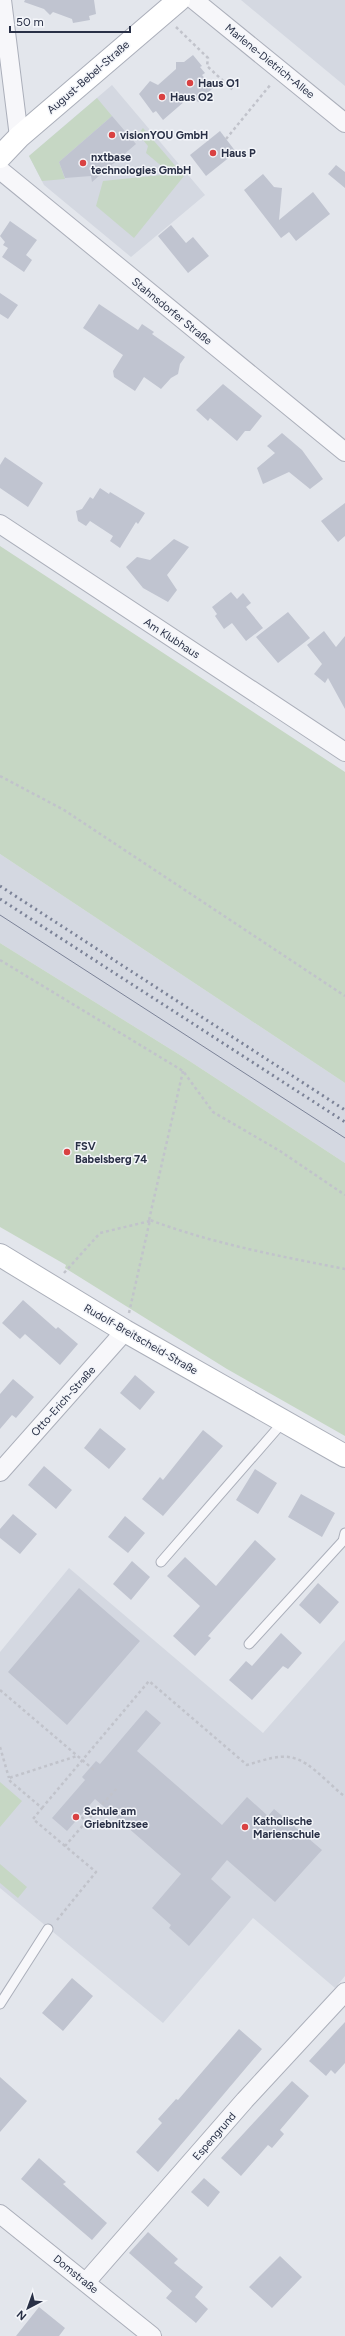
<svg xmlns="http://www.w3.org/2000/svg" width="345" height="2336" viewBox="0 0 345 2336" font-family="Figtree,sans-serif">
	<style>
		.built { fill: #d4d8e1 }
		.green { fill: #c6d7c4 }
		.building { fill: #c0c4d0 }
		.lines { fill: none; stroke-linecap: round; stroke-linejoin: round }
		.lane-casing { stroke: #abafba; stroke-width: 11 }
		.street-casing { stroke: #abafba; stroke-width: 20 }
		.secondary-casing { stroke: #abafba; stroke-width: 24 }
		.path { stroke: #c1c3cb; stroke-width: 2.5; stroke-dasharray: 3 3; stroke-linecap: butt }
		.lane { stroke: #f7f7fa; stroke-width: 9 }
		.street { stroke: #f7f7fa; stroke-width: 18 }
		.secondary { stroke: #fff; stroke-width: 22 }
		.tram { stroke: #7b8297; stroke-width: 1 }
		.rail { stroke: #7b8297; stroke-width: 3; stroke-dasharray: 2 4; stroke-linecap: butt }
		.poi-dot { fill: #d94142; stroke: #f3f5f9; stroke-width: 1.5 }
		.labels { text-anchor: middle; stroke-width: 3; stroke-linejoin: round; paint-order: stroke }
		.street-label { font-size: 11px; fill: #293046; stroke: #f3f5f9 }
		.poi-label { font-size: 11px; font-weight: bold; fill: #293046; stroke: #f3f5f9; text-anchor: start }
	</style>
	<rect width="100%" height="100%" fill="#e3e6ec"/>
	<path class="built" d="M241,0H345V86Z
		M112,85L205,195L131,257L44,185L29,156Z
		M0,854L345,1083V1163L188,1060L0,943Z
		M69,1568L263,1733L345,1640V1976L335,1988L253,1918L163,2023L0,1888V1652Z"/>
	<path class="green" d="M97,98L112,116L59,162L65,179L42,181L29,156Z
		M143,128L184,176L134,238L96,206L103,181L171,174L146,153L148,146L138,134Z
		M0,546L345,772V1083L0,854Z
		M0,943L188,1060L345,1163V1436L227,1369L65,1268L66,1265L0,1227Z
		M0,1782L22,1801L0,1827Z
		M0,1864L27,1887L18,1898L0,1883Z"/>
	<path class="building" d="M25,0H94L96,14L89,16L90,20L73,23L72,19L53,12L50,15L44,9L24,2Z
		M193,55L202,66L200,67L205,73L202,75L213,88L198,102L192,95L163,120L156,111L153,113L139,94L150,81L158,85L176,69V62H184Z
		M112,116L136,144L92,182L91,176L65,178L59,162Z
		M220,131L236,152L206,176L190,155Z
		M336,165L345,172V188L328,174Z
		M263,174L274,187L282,188L279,220L313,192L330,214L296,241L289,232L281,238L244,190Z
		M10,221L37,240L26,255L32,260L24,272L2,257L8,248L3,245L5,242L0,236Z
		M171,225L186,243L193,237L209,256L188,273L158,236Z
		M0,293L18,305L8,319L0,314Z
		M99,304L138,330L142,324L154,332L152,334L185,357L180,364L178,374L171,378L161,389L144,377L135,391L114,377L113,371L123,355L83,328Z
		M223,384L262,416L250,431H245L237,441L210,418L208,421L196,410Z
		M282,433L302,450L323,479L310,489L289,472L263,484L257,468L275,453L267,446Z
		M5,457L43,483L28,507L0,488V465Z
		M100,488L109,494L110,492L145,513L138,524L136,522L120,548L110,541L113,536L90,521L86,526L78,521L76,511L82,509L90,497L93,499Z
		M345,503V536L338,542L321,521Z
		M174,539L189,547L167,575L177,590L168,602L143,588L126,567L137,557L150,560Z
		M231,592L237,599L243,593L251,603L246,607L263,628L246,641L232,623L224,629L215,616L217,614L212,607Z
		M288,612L310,638L278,663L256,637Z
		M324,631L336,647L345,636V709L328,678L325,683L314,674L322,664L307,645Z
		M23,1300L56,1329L58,1327L78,1344L60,1365L25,1334L20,1339L2,1323Z
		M135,1375L155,1392L140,1410L120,1393Z
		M13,1379L34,1397L16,1418L12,1415L0,1429V1394Z
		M100,1428L126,1449L109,1469L84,1448Z
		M203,1430L223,1446L163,1516L142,1499L160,1477L163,1480Z
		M44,1466L72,1490L56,1509L28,1485Z
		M255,1469L277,1483L258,1514L236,1500Z
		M301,1494L335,1513L322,1537L288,1517Z
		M13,1514L37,1534L20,1554L0,1538V1529Z
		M125,1516L145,1533L128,1553L108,1537Z
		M255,1540L276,1559L208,1636L211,1638L195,1656L173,1636L200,1606L167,1576L185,1557L216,1586Z
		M132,1561L150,1577L131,1600L113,1584Z
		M318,1583L339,1602L320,1624L299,1605Z
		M79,1588L140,1641L67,1725L8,1672Z
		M281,1633L302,1653L288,1669L283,1666L252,1700L229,1680L246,1661L252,1666Z
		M146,1710L161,1723L137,1751L222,1825L247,1797L268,1816L274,1809L322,1850L275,1902L227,1860L211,1879L231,1897L189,1946L169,1928L171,1925L152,1908L181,1874L95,1799L67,1831L52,1818L85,1780L82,1777L96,1761L100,1764Z
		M72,1978L93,1996L63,2031L42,2013Z
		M345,2022V2063L335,2074L331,2070L326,2076L309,2061Z
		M239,2029L262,2049L158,2172L136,2152L162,2123L158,2119L176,2099L178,2100Z
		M0,2077L27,2101L0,2132Z
		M292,2081L309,2096L280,2130L284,2134L272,2148L268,2145L241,2176L221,2158Z
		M39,2158L66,2182L63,2184L107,2223L92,2240L21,2179Z
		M204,2178L220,2192L208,2207L191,2192Z
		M148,2232L178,2259L174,2263L203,2287L195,2297L208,2309L196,2323L166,2298L172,2291L129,2253Z
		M280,2256L302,2277L272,2308L249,2287Z
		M39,2307L65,2328L59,2336H16Z"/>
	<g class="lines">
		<defs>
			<path id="lane" d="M161,1562L283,1422
				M249,1644L343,1541L345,1533
				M0,2004L48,1929"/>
			<path id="street" d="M2,0L19,137
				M194,0L345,123
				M0,170L345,452
				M0,524L345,752
				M0,1472L125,1331
				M0,2214L152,2336
				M86,2282L245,2100L345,1992"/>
			<path id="secondary" d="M0,157L19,137L179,0
				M0,1255L125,1331L345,1456"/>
		</defs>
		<use href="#lane" class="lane-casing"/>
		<use href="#street" class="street-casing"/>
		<use href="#secondary" class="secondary-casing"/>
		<path class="path" d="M176,27L208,58L207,66L233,90
			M226,139L271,84
			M0,776L64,810L345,996
			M0,960L183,1071L213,1112L280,1151L345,1195
			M149,1220L183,1071
			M64,1273L100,1233L150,1221
			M129,1313L150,1220C214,1244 279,1256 345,1269
			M0,1690L94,1770
			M0,1747L9,1778
			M42,1808L149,1681L247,1765C286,1753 295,1751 326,1780C332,1785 339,1793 345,1796
			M86,1822L118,1787
			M65,1846L33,1819L42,1808L10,1781L9,1778L77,1756
			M57,1920L96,1872L65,1846L86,1822L81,1816"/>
		<use href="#lane" class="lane"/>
		<use href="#street" class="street"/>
		<use href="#secondary" class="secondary"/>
		<path class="tram" d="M0,915L345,1138"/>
		<path class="rail" d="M0,886L345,1110
			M0,899L345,1122"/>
	</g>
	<g class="poi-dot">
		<circle cx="190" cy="83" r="4"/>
		<circle cx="162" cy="97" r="4"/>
		<circle cx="112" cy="135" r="4"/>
		<circle cx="213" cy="153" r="4"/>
		<circle cx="83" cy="163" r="4"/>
		<circle cx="67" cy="1152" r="4"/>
		<circle cx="76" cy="1817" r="4"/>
		<circle cx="245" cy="1827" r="4"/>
	</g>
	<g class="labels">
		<g class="street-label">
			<text transform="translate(270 61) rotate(39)" y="4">Marlene-Dietrich-Allee</text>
			<text transform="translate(88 77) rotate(-41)" y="4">August-Bebel-Straße</text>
			<text transform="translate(172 311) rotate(39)" y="4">Stahnsdorfer Straße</text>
			<text transform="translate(172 638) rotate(33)" y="4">Am Klubhaus</text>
			<text transform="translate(141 1339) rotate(30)" y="4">Rudolf-Breitscheid-Straße</text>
			<text transform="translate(63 1401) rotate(-48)" y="4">Otto-Erich-Straße</text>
			<text transform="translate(214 2136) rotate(-49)" y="4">Espengrund</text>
			<text transform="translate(76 2274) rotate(39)" y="4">Domstraße</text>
		</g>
		<g class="poi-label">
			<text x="198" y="87">Haus O1</text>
			<text x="170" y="101">Haus O2</text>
			<text x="120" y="139">visionYOU GmbH</text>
			<text x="221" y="157">Haus P</text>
			<text x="91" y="161">nxtbase<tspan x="91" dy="13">technologies GmbH</tspan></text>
			<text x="75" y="1150">FSV<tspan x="75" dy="13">Babelsberg 74</tspan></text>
			<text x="84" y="1815">Schule am<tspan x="84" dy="13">Griebnitzsee</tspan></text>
			<text x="253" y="1825">Katholische<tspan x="253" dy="13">Marienschule</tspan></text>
		</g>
	</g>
	<g transform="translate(28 2308) rotate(221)" stroke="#f3f5f9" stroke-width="3" paint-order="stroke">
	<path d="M0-3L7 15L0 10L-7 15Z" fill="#293046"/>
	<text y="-6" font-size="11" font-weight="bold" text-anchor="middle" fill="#293046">N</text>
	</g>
	<path d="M10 26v6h120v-6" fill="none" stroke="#293046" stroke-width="2"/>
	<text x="16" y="26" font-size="12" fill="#293046" stroke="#f3f5f9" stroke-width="3" paint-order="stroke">50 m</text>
</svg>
